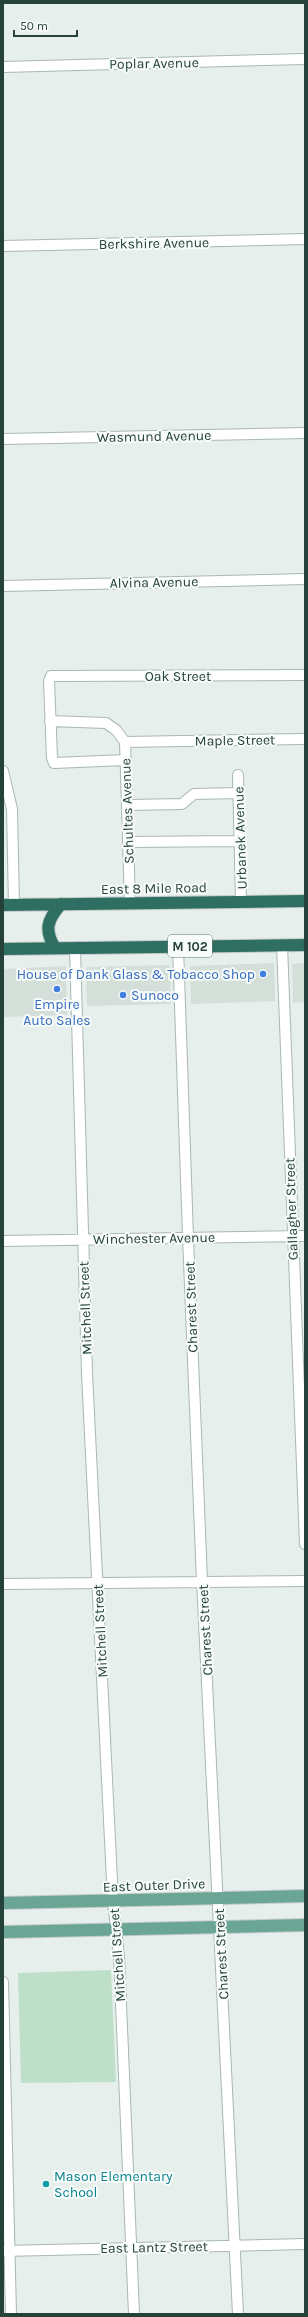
<svg xmlns="http://www.w3.org/2000/svg" width="308" height="2317" viewBox="0 0 308 2317" font-family="Karla,sans-serif">
	<style>
		.built { fill: #d4dfda }
		.green { fill: #bfe0c8 }
		.lines { fill: none; stroke-linecap: round; stroke-linejoin: round }
		.minor-casing { stroke: #a8b8b2; stroke-width: 12 }
		.major-casing { stroke: #c2cac8; stroke-width: 14 }
		.highway-casing { stroke: #c2cac8; stroke-width: 14 }
		.minor { stroke: #fff; stroke-width: 10 }
		.major { stroke: #6aa596; stroke-width: 12 }
		.highway { stroke: #2f6f62; stroke-width: 12 }
		.shop-dot { fill: #3f7fe0; stroke: #f7fbf9; stroke-width: 1.5 }
		.culture-dot { fill: #0f9aa8; stroke: #f7fbf9; stroke-width: 1.5 }
		.labels { text-anchor: middle; stroke-width: 4; stroke-linejoin: round; paint-order: stroke }
		.shield { fill: #f7fbf9; stroke: #637a73; stroke-width: 1 }
		.shield-label { font-size: 13px; font-weight: bold; fill: #24423a }
		.street-label { font-size: 14px; fill: #24423a; stroke: #f7fbf9 }
		.shop-label { font-size: 14px; fill: #366cbe; stroke: #f7fbf9; text-anchor: end }
		.culture-label { font-size: 14px; fill: #0d838f; stroke: #f7fbf9; text-anchor: start }
	</style>
	<rect width="100%" height="100%" fill="#e6efeb"/>
	<path class="built" d="M274,963L275,1001L191,1004L190,966Z
		M305,963V1002L293,1003L292,964Z
		M170,965L171,1004L87,1006L86,967Z
		M66,966L67,1015L3,1017V969Z"/>
	<path class="green" d="M111,1970L116,2082L21,2083L18,1973Z"/>
	<g class="lines">
		<defs>
			<path id="minor" d="M3,67L305,59
				M3,246L305,239
				M3,439L305,433
				M3,586L305,579
				M50,721L106,723L116,730L125,742L305,739
				M125,742L130,903
				M126,760L54,763L52,758L49,681L51,676L305,675
				M3,771L12,809L14,905
				M238,775L241,901
				M128,805L182,804L194,794L238,793
				M128,842L240,841
				M282,945L305,1544
				M178,947L188,1237L202,1581L238,2314
				M75,948L87,1373L113,1901L119,1956L134,2314
				M3,1241L305,1236
				M3,1584L305,1581
				M3,1982L11,2314
				M3,2251L305,2244"/>
			<path id="major" d="M3,1903L305,1896
				M3,1932L305,1925"/>
			<path id="highway" d="M3,905L305,901
				M55,948C44,930 47,920 61,904
				M3,949L305,945"/>
		</defs>
		<use href="#minor" class="minor-casing"/>
		<use href="#major" class="major-casing"/>
		<use href="#highway" class="highway-casing"/>
		<use href="#minor" class="minor"/>
		<use href="#major" class="major"/>
		<use href="#highway" class="highway"/>
	</g>
	<g class="shop-dot">
		<circle cx="263" cy="974" r="4"/>
		<circle cx="57" cy="989" r="4"/>
		<circle cx="123" cy="995" r="4"/>
	</g>
	<circle class="culture-dot" cx="46" cy="2184" r="4"/>
	<g class="labels">
		<rect class="shield" x="168" y="935" width="44" height="22" rx="3"/>
		<g class="shield-label">
			<text x="190" y="951">M 102</text>
		</g>
		<g class="street-label">
			<text transform="translate(154 63) rotate(-1)" y="5">Poplar Avenue</text>
			<text transform="translate(154 243) rotate(-1)" y="5">Berkshire Avenue</text>
			<text transform="translate(154 436) rotate(-1)" y="5">Wasmund Avenue</text>
			<text transform="translate(154 582) rotate(-1)" y="5">Alvina Avenue</text>
			<text x="178" y="681">Oak Street</text>
			<text transform="translate(235 740) rotate(-1)" y="5">Maple Street</text>
			<text transform="translate(127 811) rotate(-92)" y="5">Schultes Avenue</text>
			<text transform="translate(240 838) rotate(-92)" y="5">Urbanek Avenue</text>
			<text transform="translate(154 888) rotate(-1)" y="5">East 8 Mile Road</text>
			<text transform="translate(291 1209) rotate(-92)" y="5">Gallagher Street</text>
			<text transform="translate(154 1238) rotate(-1)" y="5">Winchester Avenue</text>
			<text transform="translate(191 1307) rotate(-92)" y="5">Charest Street</text>
			<text transform="translate(85 1308) rotate(-92)" y="5">Mitchell Street</text>
			<text transform="translate(205 1630) rotate(-93)" y="5">Charest Street</text>
			<text transform="translate(100 1631) rotate(-93)" y="5">Mitchell Street</text>
			<text transform="translate(154 1885) rotate(-2)" y="5">East Outer Drive</text>
			<text transform="translate(221 1954) rotate(-93)" y="5">Charest Street</text>
			<text transform="translate(117 1955) rotate(-94)" y="5">Mitchell Street</text>
			<text transform="translate(154 2247) rotate(-1)" y="5">East Lantz Street</text>
		</g>
		<g class="shop-label">
			<text x="255" y="979">House of Dank Glass &amp; Tobacco Shop</text>
			<text x="131" y="1000" text-anchor="start">Sunoco</text>
			<text x="57" y="1009" text-anchor="middle">Empire<tspan x="57" dy="16">Auto Sales</tspan></text>
		</g>
		<g class="culture-label">
			<text x="54" y="2181">Mason Elementary<tspan x="54" dy="16">School</tspan></text>
		</g>
	</g>
	<rect width="308" height="2317" fill="none" stroke="#24423a" stroke-width="8"/>
	<path d="M14 30v6h63v-6" fill="none" stroke="#24423a" stroke-width="2"/>
	<text x="20" y="30" font-size="12" fill="#24423a" stroke="#f7fbf9" stroke-width="3" paint-order="stroke">50 m</text>
</svg>
